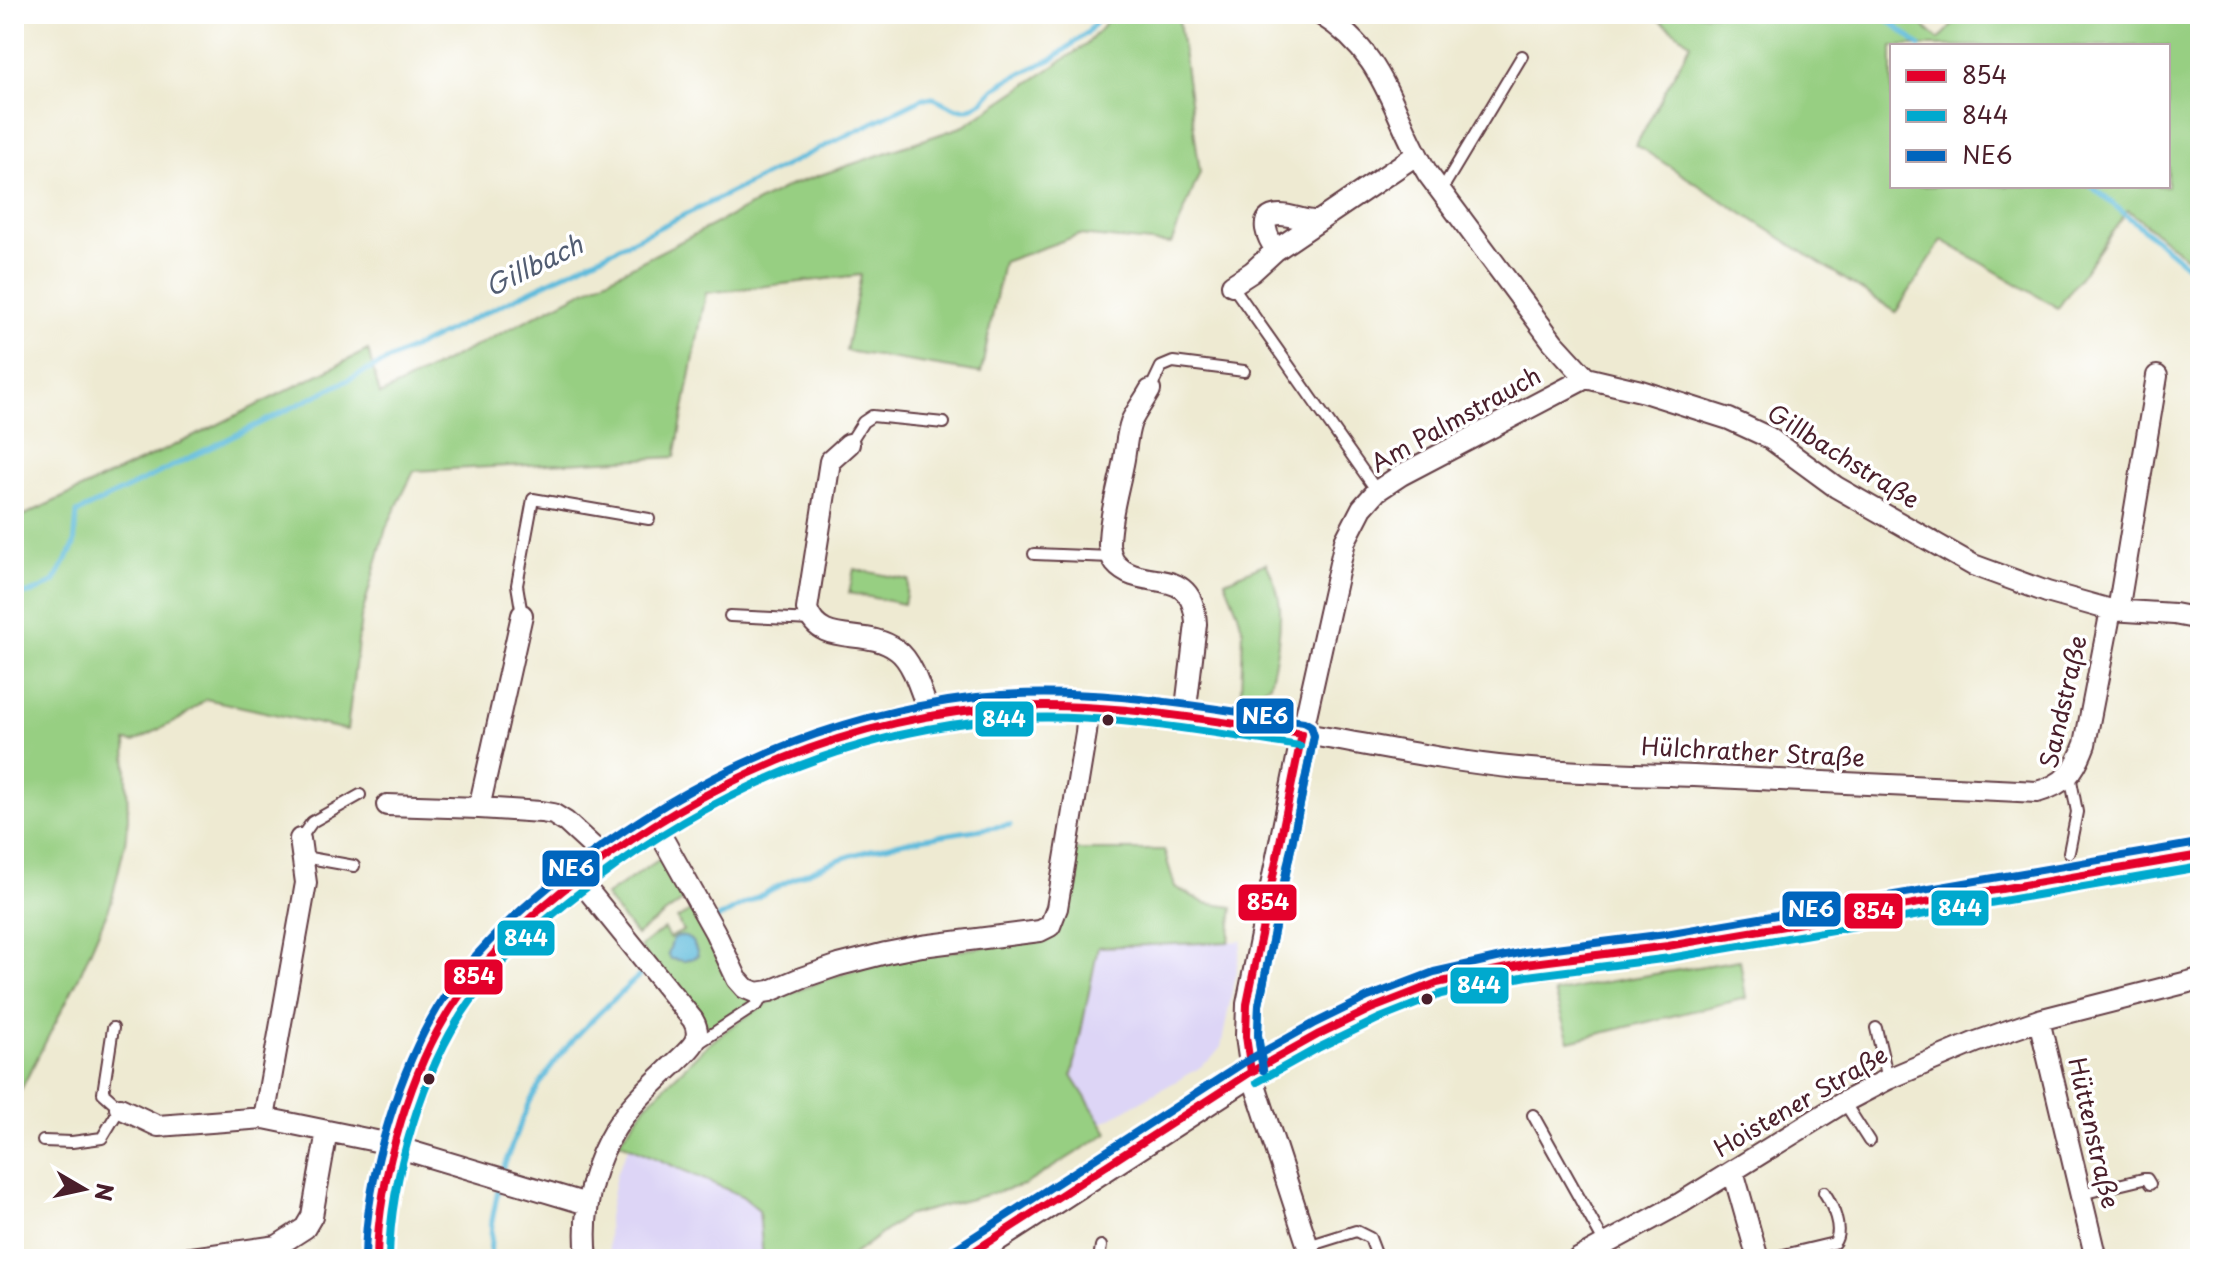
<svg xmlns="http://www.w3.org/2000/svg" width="2214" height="1273" viewBox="0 0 2214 1273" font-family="'Playpen Sans',sans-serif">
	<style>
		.built { fill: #ddd5f6 }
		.green { fill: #97cf82; stroke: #707756; stroke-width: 2; fill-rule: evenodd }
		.water { fill: #5ebbdc; stroke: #546d84; stroke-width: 2 }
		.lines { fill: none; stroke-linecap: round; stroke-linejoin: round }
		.stream { stroke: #5ebbdc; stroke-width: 5 }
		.service-casing { stroke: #633d44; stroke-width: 14 }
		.minor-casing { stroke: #633d44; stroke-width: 24 }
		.secondary-casing { stroke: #633d44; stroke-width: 32 }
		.service { stroke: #fff; stroke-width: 10 }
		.minor { stroke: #fff; stroke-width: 20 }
		.secondary { stroke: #fff; stroke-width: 28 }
		.bus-1-casing { stroke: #fff; stroke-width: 14 }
		.bus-2-casing { stroke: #fff; stroke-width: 14 }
		.bus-3-casing { stroke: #fff; stroke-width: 14 }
		.bus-1 { stroke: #e4002b; stroke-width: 8 }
		.bus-2 { stroke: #00a9ce; stroke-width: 8 }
		.bus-3 { stroke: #0065bd; stroke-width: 8 }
		.bus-dot { fill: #4a1f2b; stroke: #fff; stroke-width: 3 }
		.labels { text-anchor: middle; stroke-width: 7; stroke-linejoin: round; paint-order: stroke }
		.street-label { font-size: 24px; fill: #4a1f2b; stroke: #fff }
		.water-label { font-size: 26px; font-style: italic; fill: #525d72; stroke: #fff }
		.line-badge { stroke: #fff; stroke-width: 3 }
		.badge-label { font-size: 22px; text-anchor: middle; font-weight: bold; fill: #fff }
	</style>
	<rect width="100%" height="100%" fill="#fff"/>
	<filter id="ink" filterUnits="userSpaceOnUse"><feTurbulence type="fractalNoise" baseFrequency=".0125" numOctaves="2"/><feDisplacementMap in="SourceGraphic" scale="16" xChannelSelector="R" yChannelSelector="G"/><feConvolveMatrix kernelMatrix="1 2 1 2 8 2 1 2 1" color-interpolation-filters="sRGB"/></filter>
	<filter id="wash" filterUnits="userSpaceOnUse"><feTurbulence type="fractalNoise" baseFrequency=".006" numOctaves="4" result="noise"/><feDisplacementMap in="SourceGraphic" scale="32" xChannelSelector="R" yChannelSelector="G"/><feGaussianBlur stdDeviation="1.8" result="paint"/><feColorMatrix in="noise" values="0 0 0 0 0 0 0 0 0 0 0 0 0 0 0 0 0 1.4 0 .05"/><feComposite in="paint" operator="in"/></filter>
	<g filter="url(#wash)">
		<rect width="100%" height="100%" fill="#eeead2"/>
		<path class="built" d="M1242,941L1221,1047L1212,1058L1196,1070L1102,1123L1072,1076L1098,947Z
			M629,1146L742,1196L759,1210L763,1259H609L608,1217L616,1175Z"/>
		<path class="green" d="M1114,14H1178L1200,172L1171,244L1079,235L1003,262L981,373L846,351L861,275L706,293L675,457L414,471L386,528L361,618L347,730L206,699L180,719L134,742L126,741L128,819L125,843L111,903L79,977L14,1103V520L199,434L368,350L380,395L791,185L964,126L1087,44Z
			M1651,14H1910L1939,40L1962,14H2200V241L2187,258L2128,210L2058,308L1942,240L1896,312L1636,145L1691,43ZM1892,46H2168V186H1892Z
			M1266,563C1273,577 1279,591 1280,607C1281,632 1276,660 1270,684L1259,691H1241L1243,631L1238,613L1225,581Z
			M854,569L909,580L904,604L849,593Z
			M1074,850H1164L1175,887L1205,903L1233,907L1229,942L1098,947L1072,1076L1108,1133L1024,1185L906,1216L847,1259H763L759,1210L742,1196L619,1142L647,1104L704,1048L729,1028L768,1003L829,978L895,959L1006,944L1036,942L1044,941L1052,935Z
			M663,857L685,899L636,935L605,896Z
			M695,908L753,1002L732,1014L707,1034L640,947L664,929L669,938L683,931L677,919Z
			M1740,960L1746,998L1569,1041L1554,993L1606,982Z"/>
		<path class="water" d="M678,936C691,936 695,944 698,956L685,961L671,959L668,954L673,939Z"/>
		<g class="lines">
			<path class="stream" d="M1881,14L1920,46
				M2091,186L2200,276
				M14,593L19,595L37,591L54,582L74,546L77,513L923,98H934L957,109H969L983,101L995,88L1009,79L1054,58L1088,32L1102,14
				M716,919C747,903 778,885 810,871C873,843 943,835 1010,825
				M503,1169C512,1146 520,1122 531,1100C556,1050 600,1012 640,975
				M490,1259L492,1221L498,1190"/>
		</g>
	</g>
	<g filter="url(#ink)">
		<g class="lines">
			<defs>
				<path id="service" d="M1441,191L1522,56
					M1232,285L1377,491
					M1150,390L1161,367L1173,362L1244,371
					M849,444L863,422L872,416L944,423
					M1034,554L1112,557
					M522,615L517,585L533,499L649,519
					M730,616L812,620
					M300,839L312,822L360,795
					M2069,852L2077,812L2070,775
					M304,857L354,866
					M1876,1028L1888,1079
					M697,1044L758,1004L764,993
					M1844,1102L1869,1141
					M1533,1115L1605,1244
					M43,1141L72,1142L102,1138L120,1108L103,1093L113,1028
					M2081,1194L2143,1179H2147L2150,1184
					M1308,1246L1356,1231L1370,1238L1378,1259
					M1099,1259L1101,1246
					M1767,1259L1834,1243C1844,1230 1832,1204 1824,1192"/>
				<path id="minor" d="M1320,14C1388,56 1390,112 1428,174L1553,342L1586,378L1641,391L1729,419L1768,437L1836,487L1973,565L2047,592L2111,610L2174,614L2200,619
					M1276,250C1269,240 1255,215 1280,215C1294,215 1305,222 1319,221
					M1232,285L1252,272L1276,250L1416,155
					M1150,390C1144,401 1136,411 1131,422C1127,433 1126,447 1124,459C1119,487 1109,517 1109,545C1110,551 1111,558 1115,563C1141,594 1193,561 1196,624L1185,716
					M849,444L830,461L807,609C820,649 866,626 897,650C914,662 922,696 930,716
					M2118,611L2157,376
					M387,805L479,808L541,812L553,814L566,822L604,857
					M479,808L522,615
					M654,823L715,932L737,979L745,988L757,993L770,991L801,978L839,965L886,953L922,946L1040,931L1050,926L1057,908L1086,733L1088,708
					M300,839L306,883L264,1118L376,1141L587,1204
					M578,878L693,1020C697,1027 699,1035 694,1043C689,1051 680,1058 673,1065C652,1085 630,1104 615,1129C591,1169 582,1213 587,1259
					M2039,1020L2096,1259
					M120,1108L158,1126L264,1118
					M1733,1171L1758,1259
					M185,1259L277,1246L305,1228L312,1216L327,1131
					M377,1259C377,1175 409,1069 457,1000C489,954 531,916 574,881C622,843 673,806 729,780C768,762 808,749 849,736C902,720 957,708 1013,707C1110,704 1209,718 1305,734C1376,746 1446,761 1518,768C1576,773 1636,774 1694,776C1809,782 1923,786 2037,792C2066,784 2075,771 2085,744L2111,610
					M1312,1259L1251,1072L1246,1036L1247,1004L1302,734L1345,541L1362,508L1377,491L1401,475L1586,378
					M1578,1259L1681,1203L1844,1102L1888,1079L1976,1042L2039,1020L2200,979"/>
				<path id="secondary" d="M962,1259L1251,1072L1319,1034L1373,1008L1437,983L1525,964L1668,946L2200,855"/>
			</defs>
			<use href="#service" class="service-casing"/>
			<use href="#minor" class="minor-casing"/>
			<use href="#secondary" class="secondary-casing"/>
			<use href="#service" class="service"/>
			<use href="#minor" class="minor"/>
			<use href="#secondary" class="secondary"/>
			<defs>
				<path id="bus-1" d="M1251,1072L1246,1036L1247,1004L1302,734
					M377,1259C378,1178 412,1061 460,995C494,947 540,907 586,872C702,785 835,724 981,709C1088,698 1196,718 1302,734
					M962,1259L1251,1072L1319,1034L1373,1008L1437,983L1525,964L1668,946L2200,855"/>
				<path id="bus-2" d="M1263,1070L1258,1035L1259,1005L1314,736
					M1257,1082L1318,1048L1378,1019L1441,994L1463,989L1527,976L1670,958L2200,867
					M389,1259C390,1180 423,1067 470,1002C503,955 549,915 595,881C709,795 839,737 981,721C1088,709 1195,730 1300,746"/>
				<path id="bus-3" d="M955,1249L1245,1062L1313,1024L1368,997L1434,972L1524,952L1666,934L2198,843
					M365,1259C366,1175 401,1059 449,990C483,941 530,900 577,864C697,774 827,715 977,697C1086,685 1197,706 1304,722L1311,726L1314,736L1259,1005L1258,1035L1263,1070"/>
			</defs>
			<use href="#bus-1" class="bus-1-casing"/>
			<use href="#bus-2" class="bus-2-casing"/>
			<use href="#bus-3" class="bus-3-casing"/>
			<use href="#bus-1" class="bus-1"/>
			<use href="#bus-2" class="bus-2"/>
			<use href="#bus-3" class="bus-3"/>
		</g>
	</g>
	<g class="bus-dot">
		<circle cx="1108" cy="720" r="7"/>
		<circle cx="1427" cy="999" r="7"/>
		<circle cx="429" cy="1079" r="7"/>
	</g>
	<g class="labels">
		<g class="street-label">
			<text transform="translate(1456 420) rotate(-29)" y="8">Am Palmstrauch</text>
			<text transform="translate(1843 457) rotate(32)" y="8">Gillbachstraße</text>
			<text transform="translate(2064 702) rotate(-77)" y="8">Sandstraße</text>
			<text transform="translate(1753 753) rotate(3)" y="8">Hülchrather Straße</text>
			<text transform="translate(1801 1102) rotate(-30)" y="8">Hoistener Straße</text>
			<text transform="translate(2093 1133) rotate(77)" y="8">Hüttenstraße</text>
		</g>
		<g class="water-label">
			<text transform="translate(534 266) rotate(-26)" y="9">Gillbach</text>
		</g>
	</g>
	<g class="line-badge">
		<rect x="1235" y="697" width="60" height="38" rx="8" fill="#0065bd"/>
		<rect x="974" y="700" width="61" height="38" rx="8" fill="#00a9ce"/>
		<rect x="541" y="849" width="60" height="39" rx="8" fill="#0065bd"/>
		<rect x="1237" y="883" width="61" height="39" rx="8" fill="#e4002b"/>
		<rect x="1930" y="889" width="60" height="38" rx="8" fill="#00a9ce"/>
		<rect x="1781" y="890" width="61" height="38" rx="8" fill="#0065bd"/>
		<rect x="1843" y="892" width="61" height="38" rx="8" fill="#e4002b"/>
		<rect x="496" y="919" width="60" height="38" rx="8" fill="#00a9ce"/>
		<rect x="443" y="958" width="61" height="38" rx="8" fill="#e4002b"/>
		<rect x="1449" y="966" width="61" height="39" rx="8" fill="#00a9ce"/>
	</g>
	<g class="badge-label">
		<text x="1265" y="724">NE6</text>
		<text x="1004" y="727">844</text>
		<text x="571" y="876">NE6</text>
		<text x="1268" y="910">854</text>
		<text x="1960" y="916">844</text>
		<text x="1811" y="917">NE6</text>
		<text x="1874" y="919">854</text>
		<text x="526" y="946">844</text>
		<text x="474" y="984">854</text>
		<text x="1479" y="993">844</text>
	</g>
	<rect width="2214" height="1273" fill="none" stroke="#fff" stroke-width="48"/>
	<rect x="1890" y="44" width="280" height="144" fill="#ffffff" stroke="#b7a5aa" stroke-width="2"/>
	<rect x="1906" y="70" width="40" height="12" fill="#e4002b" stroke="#b7a5aa" stroke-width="2"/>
	<text x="1962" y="84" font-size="24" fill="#4a1f2b">854</text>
	<rect x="1906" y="110" width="40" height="12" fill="#00a9ce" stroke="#b7a5aa" stroke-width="2"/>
	<text x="1962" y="124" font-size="24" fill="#4a1f2b">844</text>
	<rect x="1906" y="150" width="40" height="12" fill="#0065bd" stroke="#b7a5aa" stroke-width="2"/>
	<text x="1962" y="164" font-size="24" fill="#4a1f2b">NE6</text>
	<g transform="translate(84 1189) rotate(99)" stroke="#ffffff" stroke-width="6" paint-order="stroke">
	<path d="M0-6L14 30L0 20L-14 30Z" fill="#4a1f2b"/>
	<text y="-12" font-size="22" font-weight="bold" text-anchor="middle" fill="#4a1f2b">N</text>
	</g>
</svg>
